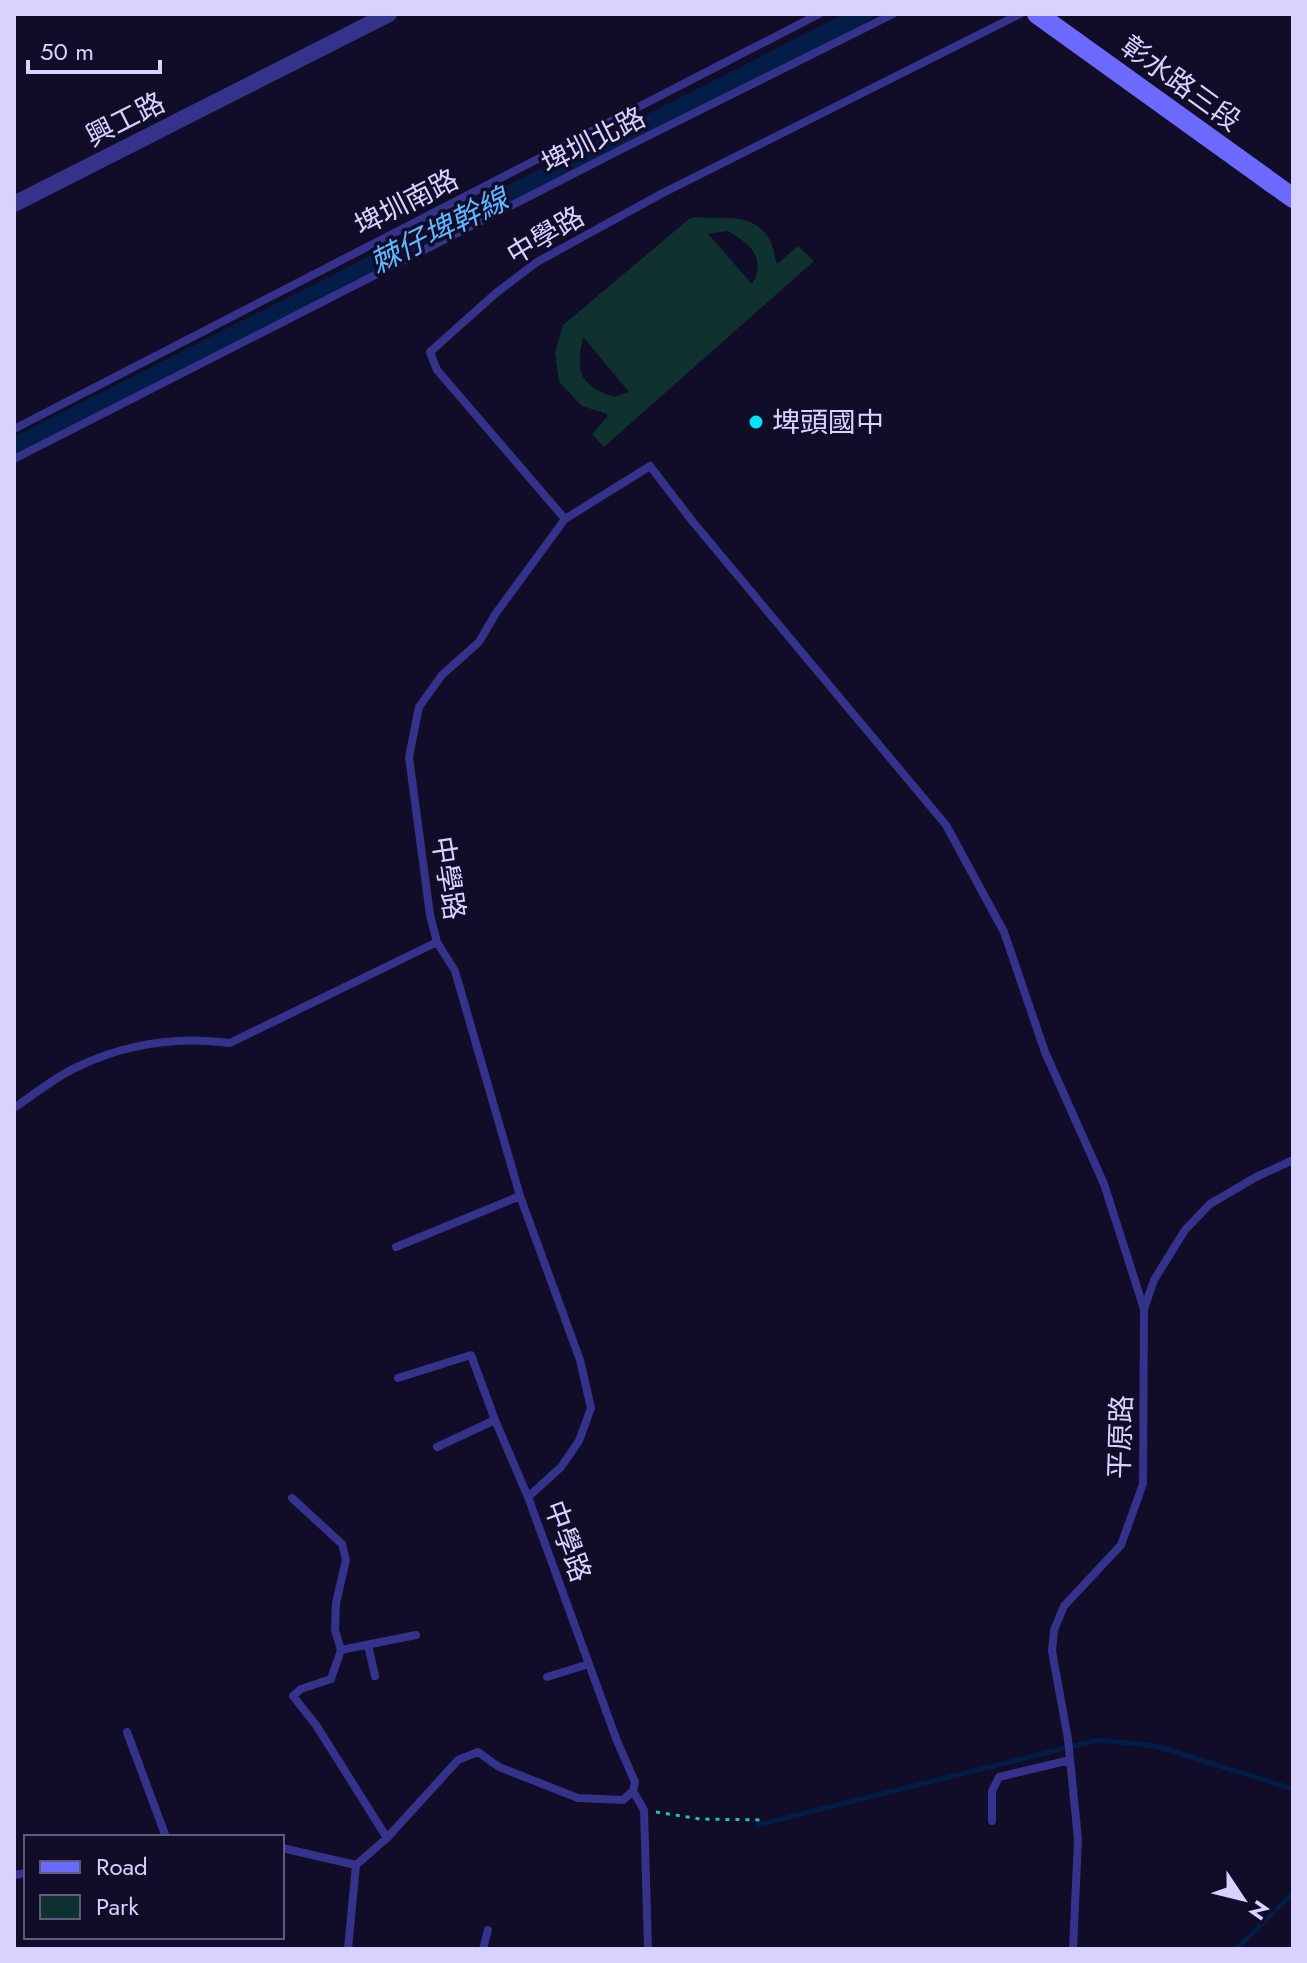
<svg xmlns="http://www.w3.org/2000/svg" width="1307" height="1963" viewBox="0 0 1307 1963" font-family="Jost,'Noto Sans TC',sans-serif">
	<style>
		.green { fill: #0f3130; fill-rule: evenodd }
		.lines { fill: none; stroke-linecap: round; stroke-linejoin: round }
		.stream { stroke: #041d48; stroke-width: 5 }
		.canal { stroke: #041d48; stroke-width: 18 }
		.path { stroke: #21c4b9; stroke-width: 3; stroke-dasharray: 4 6; stroke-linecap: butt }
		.lane { stroke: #35328b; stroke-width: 8 }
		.street { stroke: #35328b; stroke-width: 16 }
		.secondary { stroke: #6c69ff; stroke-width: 20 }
		.poi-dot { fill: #00e5fd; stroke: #110c27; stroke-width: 3 }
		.labels { text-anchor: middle; stroke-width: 7; stroke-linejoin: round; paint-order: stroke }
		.street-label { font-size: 28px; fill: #d7d2ff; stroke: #110c27 }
		.poi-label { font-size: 28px; fill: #d7d2ff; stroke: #110c27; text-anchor: start }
		.water-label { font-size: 30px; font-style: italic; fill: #60b6ff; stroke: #110c27 }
	</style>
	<rect width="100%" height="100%" fill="#110c27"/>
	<path class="green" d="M695,217C722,220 753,211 769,239C774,247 774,256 777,264L798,246L814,261L604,447L592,434L607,417V414L582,406L559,382L555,353L563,325L689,219ZM727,231C750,243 767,258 752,284L708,234ZM583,338H584L629,392L614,397C580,385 575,373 583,338Z"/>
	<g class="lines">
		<path class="stream" d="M758,1825L1098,1740L1156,1746L1293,1789
			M1236,1949L1293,1893"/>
		<path class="canal" d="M14,447L864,14"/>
		<path class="path" d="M656,1812L700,1819L764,1820"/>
		<path class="lane" d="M14,429L819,14
			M14,459L628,146L893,14
			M565,519L650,466L693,522L946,825L1004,932L1045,1052L1104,1184L1144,1309
			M14,1108C35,1094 55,1077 77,1067C125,1044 178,1036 230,1043L437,942
			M396,1247L520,1196
			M398,1378L471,1355L495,1420L528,1497
			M437,1447L495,1420
			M292,1498L342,1544L346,1560L336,1603L335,1630L341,1650L331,1679L301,1689L293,1696L316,1725L387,1838
			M368,1645L375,1676
			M341,1650L416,1635
			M547,1677L589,1664
			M127,1732L166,1837
			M633,1791L644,1810L648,1949
			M992,1821V1791L999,1777L1070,1760
			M282,1848L356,1865
			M356,1865L387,1838L458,1760L478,1752L499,1767L578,1798L623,1800L633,1791L635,1782L617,1741L528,1497L561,1467L579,1441L591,1408L580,1360L520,1196L455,971L437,942L430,915L409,757L419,707L442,675L479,642L496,613L565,519L437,370L430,352L496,293L537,262L661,194L1020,14
			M14,1875L26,1873
			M348,1949L356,1865
			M483,1949L488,1930
			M1073,1949L1078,1839L1068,1739L1052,1651L1054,1630L1064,1606L1121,1545L1143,1484L1144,1309L1154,1280L1185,1230L1210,1204L1256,1177L1293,1160"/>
		<path class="street" d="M14,204L389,14"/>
		<path class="secondary" d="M1037,14L1293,198"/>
	</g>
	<circle class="poi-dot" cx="756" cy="422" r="8"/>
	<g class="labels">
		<g class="street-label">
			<text transform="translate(1181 83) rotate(36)" y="10">彰水路三段</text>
			<text transform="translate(125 119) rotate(-27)" y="10">興工路</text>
			<text transform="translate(593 140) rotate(-27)" y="10">埤圳北路</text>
			<text transform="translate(406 202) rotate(-27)" y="10">埤圳南路</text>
			<text transform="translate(545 235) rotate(-31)" y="10">中學路</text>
			<text transform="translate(449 878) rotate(81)" y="10">中學路</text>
			<text transform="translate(1120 1437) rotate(-88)" y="10">平原路</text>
			<text transform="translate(568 1541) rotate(70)" y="10">中學路</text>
		</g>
		<g class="poi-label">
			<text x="772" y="432">埤頭國中</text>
		</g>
		<g class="water-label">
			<text transform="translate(439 231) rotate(-27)" y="10">棘仔埤幹線</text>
		</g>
	</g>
	<rect width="1307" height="1963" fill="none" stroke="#d7d2ff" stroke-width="32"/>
	<rect x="24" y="1835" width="260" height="104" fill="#110c27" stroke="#605b7d" stroke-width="2"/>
	<rect x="40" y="1861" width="40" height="12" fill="#6c69ff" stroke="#605b7d" stroke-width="2"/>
	<text x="96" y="1875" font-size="24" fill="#d7d2ff">Road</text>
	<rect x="40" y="1895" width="40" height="24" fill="#0f3130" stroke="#605b7d" stroke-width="2"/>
	<text x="96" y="1915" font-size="24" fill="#d7d2ff">Park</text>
	<g transform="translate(1243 1899) rotate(125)" stroke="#110c27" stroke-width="6" paint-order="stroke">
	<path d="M0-6L14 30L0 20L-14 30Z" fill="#d7d2ff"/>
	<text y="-12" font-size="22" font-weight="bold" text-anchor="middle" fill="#d7d2ff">N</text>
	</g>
	<path d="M28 60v12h132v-12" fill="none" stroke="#d7d2ff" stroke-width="4"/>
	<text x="40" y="60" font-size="24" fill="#d7d2ff" stroke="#110c27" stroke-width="6" paint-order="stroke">50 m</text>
</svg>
